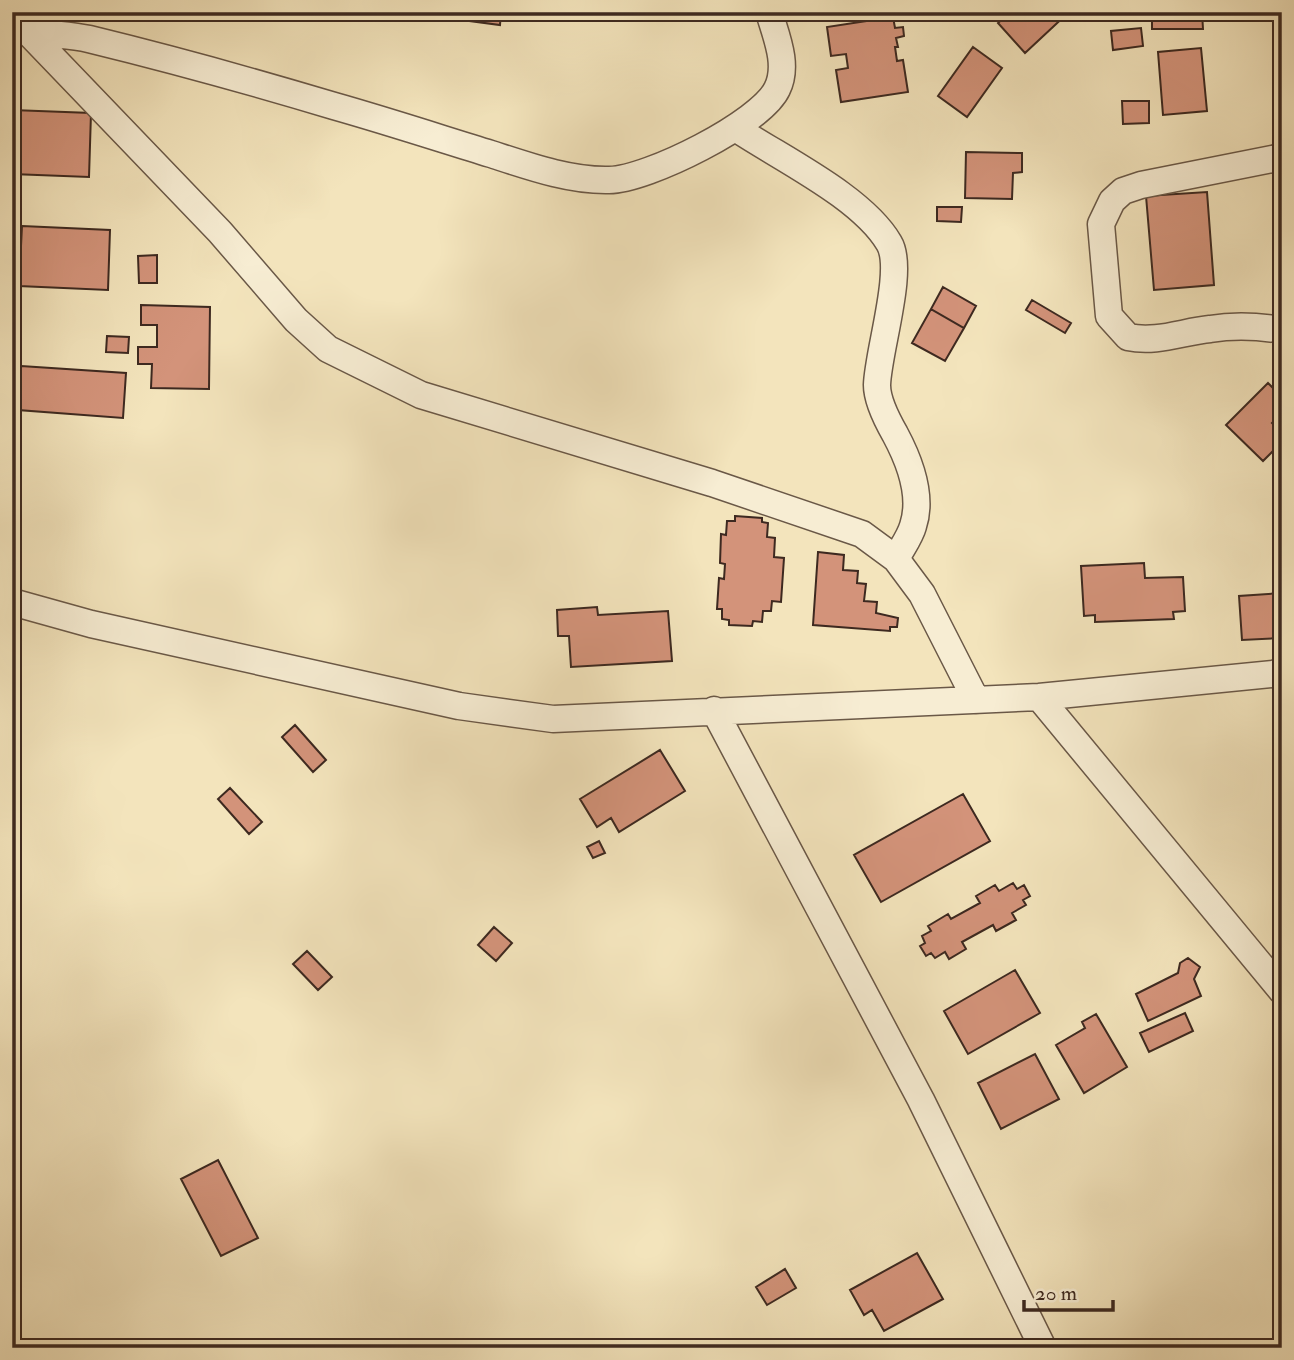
<svg xmlns="http://www.w3.org/2000/svg" width="1294" height="1360" viewBox="0 0 1294 1360" font-family="'IM FELL Double Pica',serif">
	<style>
		.building { fill: #d3937a; stroke: #3d2920; stroke-width: 2 }
		.lines { fill: none; stroke-linecap: round; stroke-linejoin: round }
		.street-casing { stroke: #6a5847; stroke-width: 29 }
		.street { stroke: #f7edd3; stroke-width: 26 }
	</style>
	<rect width="100%" height="100%" fill="#f3e4bc"/>
	<filter id="stains"><feTurbulence type="fractalNoise" baseFrequency=".00286" numOctaves="4"/><feColorMatrix values="0 0 0 0 .2 0 0 0 0 .09 0 0 0 0 .02 0 0 0 .5 -.17"/></filter>
	<radialGradient id="worn" r=".72"><stop offset=".6" stop-color="#630" stop-opacity="0"/><stop offset="1" stop-color="#630" stop-opacity=".3"/></radialGradient>
	<path class="building" d="M440,12H501L500,25L440,17Z
		M699,12H740L700,19Z
		M1010,12H1069L1025,53L998,23Z
		M1152,12H1202L1203,29H1152Z
		M893,17L895,28L903,27L904,36L896,38L898,47H895L897,61L903,60L908,92L841,102L836,70L848,68L846,54L831,56L827,27Z
		M1141,28L1143,46L1113,50L1111,31Z
		M973,47L1002,68L967,117L938,96Z
		M1201,48L1207,111L1163,115L1158,52Z
		M1122,101H1149V123L1123,124Z
		M12,110L91,113L89,177L12,174Z
		M966,152L1022,153V172L1013,173L1012,199L965,198Z
		M1207,192L1214,285L1154,290L1146,196Z
		M937,207H962L961,222L937,221Z
		M22,226L110,230L108,290L19,286Z
		M157,255V283H139L138,256Z
		M943,287L976,306L964,328L931,309Z
		M1032,300L1071,323L1065,333L1026,310Z
		M141,305L210,307L209,389L151,388L152,364H138V347H157V325H141Z
		M931,309L964,328L945,361L912,343Z
		M107,336L129,337L128,353L106,352Z
		M21,366L126,373L123,418L18,410Z
		M1268,383L1282,397V413L1272,423L1282,433V442L1263,461L1226,425Z
		M735,516L762,518V522L768,523L767,537L775,538L774,557L784,558L781,602L772,601L771,611H763L762,622L753,621L752,626L729,625V620L722,619V609H717L719,578L724,579L725,564L720,563L721,534L726,535L727,521H735Z
		M818,552L844,555L843,570L858,571L857,583L866,584L864,601L877,602L876,613L898,618L897,627H890V631L813,625Z
		M1144,563L1145,578L1183,577L1185,611L1173,612L1174,619L1095,622V615L1084,616L1081,566Z
		M1282,593V638L1242,640L1239,596Z
		M597,607L598,615L668,611L672,661L571,667L569,636H558L557,610Z
		M295,725L326,760L313,772L282,737Z
		M660,750L685,791L619,832L611,818L597,827L580,799Z
		M230,788L262,822L249,834L218,799Z
		M963,794L990,841L881,902L854,855Z
		M599,841L605,853L593,858L587,847Z
		M1013,883L1017,889L1024,885L1030,896L1023,900L1026,905L1012,913L1016,920L996,931L993,925L962,942L966,949L949,959L945,952L935,958L931,953L926,956L920,946L925,943L922,936L931,931L928,926L948,914L951,919L980,903L976,896L995,885L999,891Z
		M494,927L512,943L496,961L478,945Z
		M307,951L332,977L318,990L293,964Z
		M1188,958L1200,967L1194,979L1201,996L1148,1021L1136,994L1178,973L1180,963Z
		M1015,970L1040,1013L968,1054L944,1011Z
		M1185,1013L1193,1031L1149,1052L1140,1033Z
		M1096,1014L1127,1067L1084,1093L1056,1045L1085,1028L1082,1022Z
		M1035,1054L1059,1099L1001,1129L978,1083Z
		M218,1160L258,1238L221,1256L181,1179Z
		M917,1253L943,1299L884,1331L872,1310L864,1315L850,1290Z
		M785,1269L796,1288L767,1305L756,1287Z"/>
	<g class="lines">
		<defs>
			<path id="street" d="M21,29C43,35 67,34 89,39C171,59 254,82 334,106C387,121 439,138 491,154C528,166 570,181 609,180C647,180 761,123 777,89C789,65 776,36 769,12
				M26,30L220,232L296,320L328,349L421,395L712,483L862,534L896,559L922,594L976,700
				M737,129C782,159 862,197 889,243C905,269 878,351 877,385C877,401 887,420 895,434C909,460 923,496 913,526C910,537 901,549 896,559
				M1282,157L1141,185L1123,191L1112,201L1101,224L1109,316L1128,337C1156,343 1182,332 1210,329C1233,325 1258,326 1282,330
				M12,602L91,624L459,706L553,719L1039,697L1282,673
				M1039,697L1282,991
				M714,710L921,1100L1043,1348"/>
		</defs>
		<use href="#street" class="street-casing"/>
		<use href="#street" class="street"/>
	</g>
	<rect width="1294" height="1360" fill="none" stroke="#f3e4bc" stroke-width="42"/>
	<rect x="14" y="14" width="1266" height="1332" fill="none" stroke="#3d2920" stroke-width="3.5"/>
	<rect x="21" y="21" width="1252" height="1318" fill="none" stroke="#3d2920" stroke-width="2"/>
	<path d="M1024 1300v10h89v-10" fill="none" stroke="#3d2920" stroke-width="3.5"/>
	<text x="1035" y="1300" font-size="21" fill="#3d2920" stroke="#f7edd3" stroke-width="5" paint-order="stroke">20 m</text>
	<rect width="100%" height="100%" filter="url(#stains)"/>
	<rect width="100%" height="100%" fill="url(#worn)"/>
</svg>
